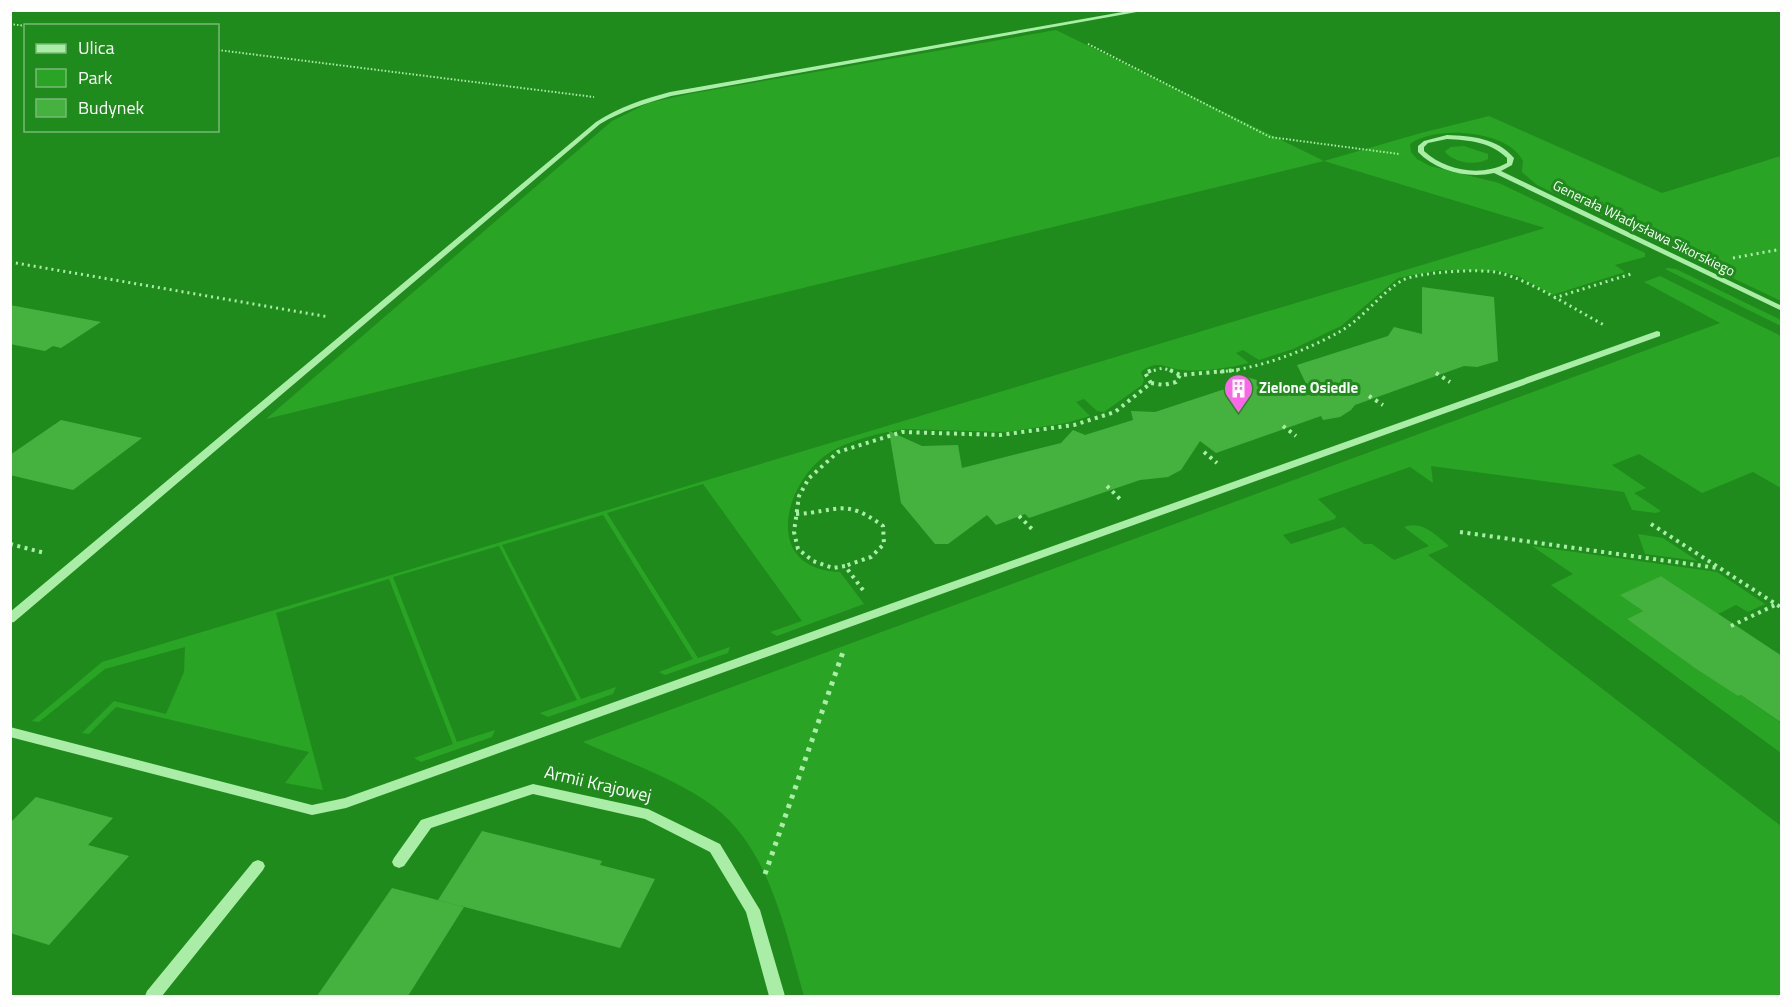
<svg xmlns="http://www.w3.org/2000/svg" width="1792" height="1007" viewBox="0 0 1792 1007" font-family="'Titillium Web',sans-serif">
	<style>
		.green { fill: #2aa425 }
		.building { fill: #45b240 }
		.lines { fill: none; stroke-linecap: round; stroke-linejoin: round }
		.path-far3 { stroke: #aaeda7; stroke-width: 2; stroke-dasharray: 1.5 2; stroke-linecap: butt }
		.path-far2 { stroke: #aaeda7; stroke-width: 3; stroke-dasharray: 2 4; stroke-linecap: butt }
		.path-far1 { stroke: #aaeda7; stroke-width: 4; stroke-dasharray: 3 4.5; stroke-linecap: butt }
		.path { stroke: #aaeda7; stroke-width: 5; stroke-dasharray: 4 6; stroke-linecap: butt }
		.minor { fill: #aaeda7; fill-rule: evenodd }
		.labels { text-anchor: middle; stroke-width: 6; stroke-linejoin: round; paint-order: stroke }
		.far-street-label { font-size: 14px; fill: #fff; stroke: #1f8b1c }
		.poi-label { font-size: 15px; font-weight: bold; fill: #fff; stroke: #1f8b1c; text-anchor: start }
		.near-street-label { font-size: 18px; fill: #fff; stroke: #1f8b1c }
	</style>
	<rect width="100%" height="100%" fill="#1f8b1c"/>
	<path class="green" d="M1056,30L1324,161L1421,133L1489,116L1662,193L1781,156V301L1537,185L1522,172L1523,161C1508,130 1436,125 1410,144L1411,152L1417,159L1430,166L1499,183L1645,253V257L1615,265L1625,272L1552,295L1518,276L1498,271L1440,270L1398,278L1341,326L1293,349L1259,360L1243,350L1236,353L1249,363C1228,368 1203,372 1182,370C1164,368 1158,359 1141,372L1144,380L1142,385L1104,412L1097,411L1084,399L1076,402L1090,416L1066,423L1007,432L905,429C879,433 843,441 822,458C780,493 767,570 840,572L864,604L777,636L770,632L802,621L703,484L607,513L698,658L730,647L728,653L665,675L659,672L693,659L603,515L502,545L581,699L616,687L613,694L548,717L540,713L577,700L499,546L393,577L457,742L495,730L492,737L421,762L414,758L453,744L389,579L276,613L323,790L285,783L309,752L116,707L89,734L82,733L114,701L166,714L184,672L185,647L105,669L39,722L32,721L102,662L1545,228L1324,161L266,419L612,121L648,103L689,94Z
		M1464,146L1488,154V159C1475,166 1456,163 1446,153L1445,151L1451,147Z
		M1668,268L1676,269L1781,320V326L1665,269Z
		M1660,276L1781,336V488L1753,472L1702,493L1639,454L1612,465L1646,488L1634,493L1661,511L1656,513L1632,510L1624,492L1431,466L1433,483L1410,467L1318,499L1336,516L1335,519L1283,535L1291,544L1344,527L1364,544H1372L1394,560L1429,546L1404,527C1422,520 1436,535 1449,546L1428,555L1781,826V996H804C785,932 771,850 713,806C677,779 624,761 583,742L1720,323L1644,282Z
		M1638,534L1663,538L1698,561L1645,554Z
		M1532,546L1717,572L1765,604L1748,612L1736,605L1718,614L1661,576L1621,595L1643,611L1627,619L1738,696L1741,695L1781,723V753L1551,585L1573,574Z"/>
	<path class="building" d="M1422,287L1494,297L1498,361L1477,367L1464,366L1355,405L1351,410L1340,417L1323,420L1321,416L1216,453L1200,441L1181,470L1168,477L1140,480L1029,518L1025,514L996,525L987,515L948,544H935L901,503L889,431L922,446L958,445L962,468L1061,443L1073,430L1085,435L1133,420L1131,411L1155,412L1234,386L1243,376L1312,396L1297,365L1388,336L1394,327L1422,334Z
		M10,305L101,322L61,348L53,346L45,351L10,344Z
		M61,420L142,438L73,490L10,475V455Z
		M1661,576L1782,656V723L1741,695L1738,696L1695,668L1627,619L1643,611L1620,595Z
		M36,797L113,818L88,845L129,856L49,945L10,933V823Z
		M482,831L602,861L600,865L655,879L620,948L438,900Z
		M392,888L464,907L408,996H317Z"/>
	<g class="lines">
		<path class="path-far3" d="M10,24L26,26
			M1088,44L1270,137L1399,154
			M218,50L594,97"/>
		<path class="path-far2" d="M1733,258L1782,249
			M10,262L329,317
			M1554,298L1631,274
			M1148,372L1163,368L1174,372
			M1220,372C1261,368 1305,351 1341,331C1363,318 1379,295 1401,281C1416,272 1482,268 1500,273C1530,280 1577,311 1606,326"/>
		<path class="path-far1" d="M1170,370L1180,375
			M1436,373L1450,382
			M1151,383L1145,373L1152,370
			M1369,396L1383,405
			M1283,426L1296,436
			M1204,452L1217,463
			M1107,486L1121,500
			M796,514C837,512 844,497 883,526L884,544L871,557L845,566
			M1019,516L1034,531
			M1651,524L1782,608
			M1460,532L1718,568
			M10,544L45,553
			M863,590L845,566L833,568L813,561L798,549L794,532L799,496L809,478L838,452L902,432L1000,435L1074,425L1115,412L1151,383L1164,385L1176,382L1180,375L1238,370
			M1731,626L1775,605"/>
		<path class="path" d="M765,874L843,652"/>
		<path class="minor" d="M1134,10H1148L671,96C646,103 622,111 600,124L14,622L10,623V612L596,122C619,107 644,99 670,92Z
			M1447,135C1472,136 1497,138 1514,158L1512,165L1501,171L1782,306V311L1494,173C1468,179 1436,171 1418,152V146L1424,141ZM1447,139C1469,140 1491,142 1507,158V163C1481,177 1446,171 1424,151V147L1428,143Z
			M1657,331L1660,332V336L346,808L312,815L10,737V727L312,805L345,798Z
			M533,784L648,809L720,844L760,910L785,996H769L746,912L710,852L645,819L533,794L431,828L404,866L399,868L394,866L392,862L394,858L421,820Z
			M258,860L263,862L265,866L263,870L162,996H145L147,991L253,862Z"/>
	</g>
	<defs>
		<symbol id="building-pin" viewBox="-11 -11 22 30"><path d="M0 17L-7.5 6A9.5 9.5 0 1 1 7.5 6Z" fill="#fd65eb" stroke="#1f8b1c"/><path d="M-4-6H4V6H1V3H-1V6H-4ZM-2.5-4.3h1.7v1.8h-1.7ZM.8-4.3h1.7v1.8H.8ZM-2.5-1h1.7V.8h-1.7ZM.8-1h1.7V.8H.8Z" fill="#fff"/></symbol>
	</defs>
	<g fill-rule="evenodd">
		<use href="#building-pin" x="1222" y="372" width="33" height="45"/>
	</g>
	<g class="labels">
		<g class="far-street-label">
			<text transform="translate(1644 228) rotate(26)" y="5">Generała Władysława Sikorskiego</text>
		</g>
		<g class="poi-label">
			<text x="1259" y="393">Zielone Osiedle</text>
		</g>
		<g class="near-street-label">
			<text transform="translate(598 784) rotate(13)" y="6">Armii Krajowej</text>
		</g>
	</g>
	<rect width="1792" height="1007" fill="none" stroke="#ffffff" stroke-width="24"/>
	<rect x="24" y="24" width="195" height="108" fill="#1f8b1c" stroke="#79b977" stroke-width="1.5"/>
	<rect x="36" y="44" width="30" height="9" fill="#aaeda7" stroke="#79b977" stroke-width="1.5"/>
	<text x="78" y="54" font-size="18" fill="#ffffff">Ulica</text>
	<rect x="36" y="69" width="30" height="18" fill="#2aa425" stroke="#79b977" stroke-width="1.5"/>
	<text x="78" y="84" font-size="18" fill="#ffffff">Park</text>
	<rect x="36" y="99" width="30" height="18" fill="#45b240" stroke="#79b977" stroke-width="1.5"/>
	<text x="78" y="114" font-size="18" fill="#ffffff">Budynek</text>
</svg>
